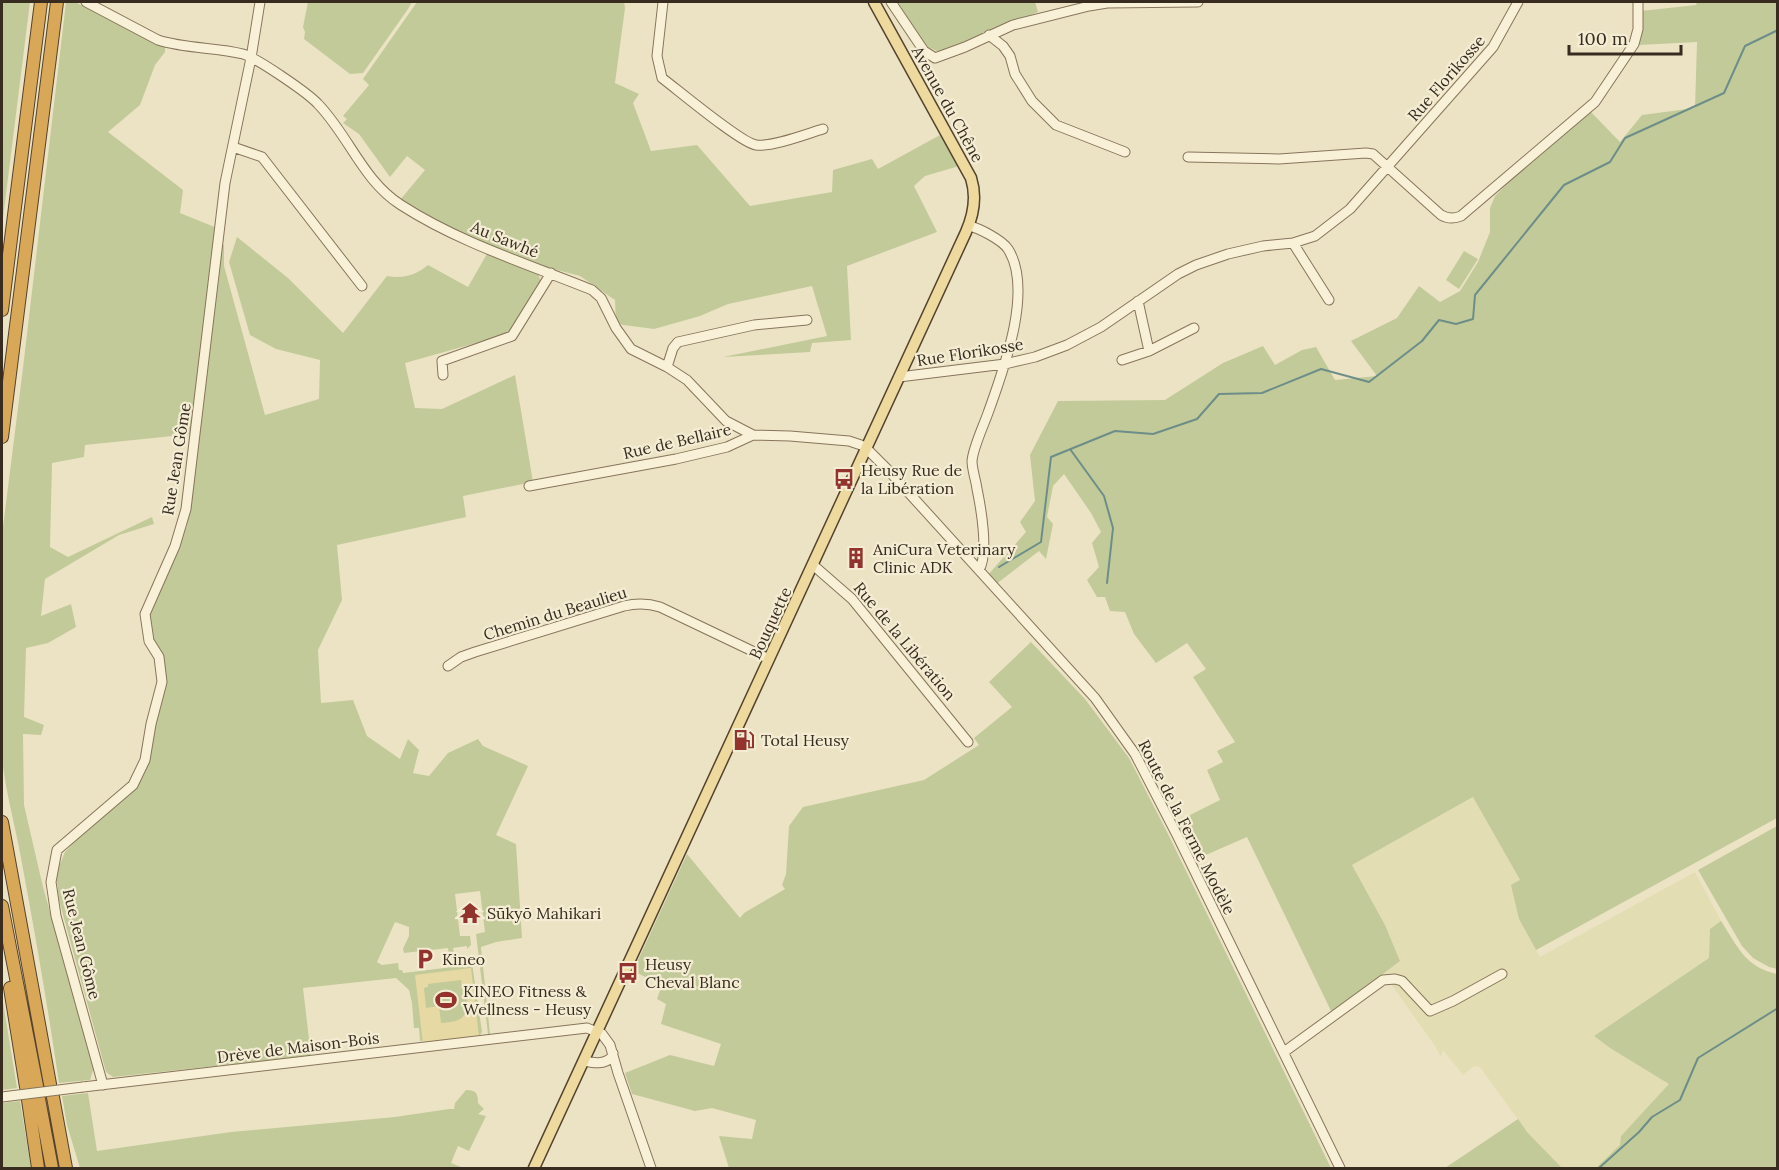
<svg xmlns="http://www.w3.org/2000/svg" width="1779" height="1170" viewBox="0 0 1779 1170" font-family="Lora,serif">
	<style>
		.farmland { fill: #e2ddb2 }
		.green { fill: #c2ca99 }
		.sand { fill: #e7d9a3; fill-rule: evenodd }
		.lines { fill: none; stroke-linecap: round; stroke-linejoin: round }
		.stream { stroke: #6d8e88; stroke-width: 2 }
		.minor-casing { stroke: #87755b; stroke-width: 11 }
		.major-casing { stroke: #54432f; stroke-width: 13 }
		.highway-casing { stroke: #54432f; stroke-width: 14 }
		.minor { stroke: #f8f0d7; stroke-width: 9 }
		.major { stroke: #eeda9e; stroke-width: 10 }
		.highway { stroke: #d8a858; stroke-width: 12 }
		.minor-bridge-casing { stroke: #87755b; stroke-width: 11; stroke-linecap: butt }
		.minor-bridge { stroke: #f8f0d7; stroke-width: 9 }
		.labels { text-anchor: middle; stroke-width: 4.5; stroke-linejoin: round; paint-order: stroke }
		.street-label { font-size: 16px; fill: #372c1f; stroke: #f4edd4 }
		.poi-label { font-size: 16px; fill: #372c1f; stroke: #f4edd4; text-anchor: start }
	</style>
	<rect width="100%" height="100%" fill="#ece3c4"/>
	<path class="farmland" d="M1474,797L1520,881L1519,919L1540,957L1695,872L1721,921L1710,929L1709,958L1594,1036L1610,1048L1670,1084L1621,1136V1145L1596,1168H1562L1527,1132L1480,1067L1474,1066L1463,1075L1443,1050L1441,1057L1435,1046L1384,974L1400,961L1385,925L1352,865Z"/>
	<path class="green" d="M3,2H30L2,226V8Z
		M66,2H75L165,47V52L155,65L140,105L108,132L183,190L180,213L217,228L210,302L200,352L192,434L85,445L84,457L52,463L50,547L68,557L152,517L154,524L119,535L45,579L41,616L71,604L76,627L48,643L26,648L24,717L44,725L41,735L23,734L24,805L43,887L94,1067L90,1080L59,1083C48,1008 35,933 21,858C15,825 6,793 2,759V535L23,368Z
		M308,2H412L408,9L363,73L350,74L304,39L305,32L303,27Z
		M417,2H624L625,8L615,83L639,94L633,103L651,151L697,145L750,206L832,192L833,170L872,159L878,169L942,134L959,166L925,176L914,186L937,232L847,266L851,340L812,343L810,352L723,357L827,336L812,286L728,304L700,316L654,329L616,324L615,300L580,276L542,266L459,235L400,200L425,170L407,156L390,177L359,134L343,123L347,119L343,116L369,85L363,79Z
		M898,2H1035L1038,12L960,45L939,52L926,46Z
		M1697,2H1777V818L1536,950L1519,919L1511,885L1520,880L1473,797L1352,865L1385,925L1400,961L1332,1013L1247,837L1192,861L1174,823L1220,800L1207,770L1223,762L1217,751L1235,742L1193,677L1206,669L1187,643L1156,663L1134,634L1125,612L1110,611L1105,597H1097L1087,580L1099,567L1092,543L1101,532L1091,513L1064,474L1053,486L1047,517L1053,524L1046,559L1039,551L995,585L987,576L1026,532L1020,522L1035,501L1030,455L1058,401L1165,400L1223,363L1263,346L1275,365L1302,350L1316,347L1335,380L1377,376L1351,341L1397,318L1419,286L1440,302L1460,291L1478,262L1490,232V208L1495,196L1525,166L1591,112L1620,142L1642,115L1695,108L1697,42L1639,45L1641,11L1696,5Z
		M237,237L288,278L343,333L387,276C403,279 416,275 428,265L468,287L488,252L538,273L541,282L530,302L508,334L405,363L415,408L442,409L515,375L533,482L463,496L466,517L337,545L342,600L318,650L321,703L353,700L367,736L400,759L408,739L419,750L413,773L429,776L448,753L478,739L483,746L528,766L496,835L516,844L522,938L496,942L481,947L490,1034H488L476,934L485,932L480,891L455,894L460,936H470L471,945L467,949V946L453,948L454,954L449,955L448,948L404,953L403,949L409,936V927L395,922L377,962L382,965L398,963L399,970H402L403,973L469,965V961L472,963L482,1032L480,1035L420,1041L419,1028H414L412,1003L409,990L396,978L303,988L311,1056L113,1077L106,1072L59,900L56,874L65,852L86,829L135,788L156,715L165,681V661L152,638L149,618L187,526L219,277L221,243L224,245V266L265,415L319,399L320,360L276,349L250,335L229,262Z
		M1464,251L1478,259L1459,289L1446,280Z
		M1031,642L1085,699L1129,758L1168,834L1331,1168H729L719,1136L752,1139L756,1120L712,1108L695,1111L632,1094L625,1073L670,1055L714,1066L721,1044L661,1024L666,1004L657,999L662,985L633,971L687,854L740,918L744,913L785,889L782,885L786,874L789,826L803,807L924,780L979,745L974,738L1012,707L989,682Z
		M1777,826V969L1769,967L1753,958L1742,946L1698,870Z
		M1721,921C1738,947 1745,967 1777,974V1168H1596L1620,1145L1621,1136L1669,1084L1610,1048L1594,1036L1709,958L1710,929Z
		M2,996L17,1088L2,1090Z
		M466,1090C476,1090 478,1093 478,1103L484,1109L478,1114L486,1116L469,1151L458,1146L451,1163L461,1167L460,1168H80L67,1125L62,1096L88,1093L97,1151L231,1132L395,1117L449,1109H454L455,1103Z
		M20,1101L31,1168H2V1103Z
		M1518,1119L1527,1132L1562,1168H1445Z"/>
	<path class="sand" d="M471,968L479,1037L423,1044L415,975ZM461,980L462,989L467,991C469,1014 466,1022 441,1023L439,1006L426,1008L424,988L428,987V984Z"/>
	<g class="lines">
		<path class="stream" d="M1070,449L1104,496L1113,528L1107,583
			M999,567L1041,542L1051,457L1115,431L1153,434L1197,419L1219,394L1262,393L1321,369L1369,382L1422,341L1439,320L1456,324L1473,319L1475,295L1564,185L1610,162L1625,138L1724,93L1745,46L1778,30
			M1599,1168L1639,1132L1652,1117L1680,1100L1698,1058L1778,1008"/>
		<defs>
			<path id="minor" d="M86,2L158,40C186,49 216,47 243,54C257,58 308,93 318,104C349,136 363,181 401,205C460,243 528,264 592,290L601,298L616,328L631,349L667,367L687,380L726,421L753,435
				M663,2L657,56L662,78C678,90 741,143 756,145C773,147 806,134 823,129
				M891,2L924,51L935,58L965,47L1013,25L1089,6L1107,3L1198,2
				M989,35L1003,46L1010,56L1015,74L1032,101L1056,125L1125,152
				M233,147L262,157L362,286
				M1188,157L1279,159L1366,153L1373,154L1441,215C1448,219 1454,219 1461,216L1595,102L1634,44L1638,29V2
				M969,226C979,228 1002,240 1008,249C1034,290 1003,371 988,413C983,427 973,448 972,461C972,470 976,480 977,489C981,508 989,554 979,570
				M1293,243L1329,300
				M1138,301L1149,351
				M1122,360L1149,351L1194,328
				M667,367L673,348L678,342L754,325L807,320
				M443,375L442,361L512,336L551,273
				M899,377L1005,364L1035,357L1067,345L1101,327L1178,274L1196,265L1228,254L1263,246L1293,243L1315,236L1350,209L1493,47L1518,2
				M529,486L676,459L727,447L753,435L790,436L849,441L861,445L866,448L889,471L1095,698L1135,754L1178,837L1340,1168
				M813,565L852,599L968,742
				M448,666L461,657L475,652L624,606C637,603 647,603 660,607L769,659
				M1284,1052L1383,980L1395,979L1402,981L1430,1011L1453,1001L1502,974
				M584,1061C594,1063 604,1065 612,1057L613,1053
				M103,1085L56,916L51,882L57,850L133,785L145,760L151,724L162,682L159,657L149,641L145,614L175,546L186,509L225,183L251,58L260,2
				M83,1087L587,1028L602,1034L610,1045L618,1073L651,1168"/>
			<path id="major" d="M534,1168L966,232C974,214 977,197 971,178L874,2"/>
			<path id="highway" d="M2,310L41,2
				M2,437L57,2
				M2,822L50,1084
				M2,906L37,1086
				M10,988L26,1087
				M53,1097L66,1168
				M39,1099L52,1168
				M28,1100L38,1168"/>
		</defs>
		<use href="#minor" class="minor-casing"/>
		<use href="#major" class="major-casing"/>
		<use href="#highway" class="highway-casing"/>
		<use href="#minor" class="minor"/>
		<use href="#major" class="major"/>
		<use href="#highway" class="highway"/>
		<defs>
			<path id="minor-bridge" d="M2,1097L83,1087"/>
		</defs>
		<use href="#minor-bridge" class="minor-bridge-casing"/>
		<use href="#minor-bridge" class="minor-bridge"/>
	</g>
	<defs>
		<symbol id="bus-bare" viewBox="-9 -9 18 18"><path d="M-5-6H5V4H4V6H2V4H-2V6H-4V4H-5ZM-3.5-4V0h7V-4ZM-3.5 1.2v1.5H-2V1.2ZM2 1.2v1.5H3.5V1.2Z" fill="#93332e" stroke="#f4edd4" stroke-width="2.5" paint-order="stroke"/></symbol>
		<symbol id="building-bare" viewBox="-9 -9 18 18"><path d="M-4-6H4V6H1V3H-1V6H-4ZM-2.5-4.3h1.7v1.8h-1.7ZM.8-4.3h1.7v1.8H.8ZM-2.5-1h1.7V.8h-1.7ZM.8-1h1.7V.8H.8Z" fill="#93332e" stroke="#f4edd4" stroke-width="2.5" paint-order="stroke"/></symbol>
		<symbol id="fuel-bare" viewBox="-9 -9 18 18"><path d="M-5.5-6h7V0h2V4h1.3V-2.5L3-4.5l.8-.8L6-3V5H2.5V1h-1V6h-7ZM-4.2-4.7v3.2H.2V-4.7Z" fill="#93332e" stroke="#f4edd4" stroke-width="2.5" paint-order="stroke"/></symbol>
		<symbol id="temple-bare" viewBox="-9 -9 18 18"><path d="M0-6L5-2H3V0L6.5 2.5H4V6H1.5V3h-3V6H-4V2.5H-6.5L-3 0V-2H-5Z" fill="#93332e" stroke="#f4edd4" stroke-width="2.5" paint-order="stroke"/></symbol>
		<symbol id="parking-bare" viewBox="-9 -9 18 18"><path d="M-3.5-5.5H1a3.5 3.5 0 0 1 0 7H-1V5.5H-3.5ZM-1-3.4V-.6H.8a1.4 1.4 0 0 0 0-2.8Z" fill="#93332e" stroke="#f4edd4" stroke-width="2.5" paint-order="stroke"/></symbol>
		<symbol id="stadium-bare" viewBox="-9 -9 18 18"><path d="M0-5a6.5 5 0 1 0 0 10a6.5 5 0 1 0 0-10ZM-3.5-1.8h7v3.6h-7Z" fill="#93332e" stroke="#f4edd4" stroke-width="2.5" paint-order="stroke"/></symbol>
	</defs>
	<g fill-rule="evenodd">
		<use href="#bus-bare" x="829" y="464" width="30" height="30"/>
		<use href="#building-bare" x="841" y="543" width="30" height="30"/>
		<use href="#fuel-bare" x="729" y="725" width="30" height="30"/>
		<use href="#temple-bare" x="455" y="898" width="30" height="30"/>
		<use href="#parking-bare" x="410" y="944" width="30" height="30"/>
		<use href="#bus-bare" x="613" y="958" width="30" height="30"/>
		<use href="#stadium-bare" x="431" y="985" width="30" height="30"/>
	</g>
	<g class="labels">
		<g class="street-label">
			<text transform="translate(1446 78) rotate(-49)" y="6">Rue Florikosse</text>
			<text transform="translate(948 104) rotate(61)" y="6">Avenue du Chêne</text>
			<text transform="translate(505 239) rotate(22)" y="6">Au Sawhé</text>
			<text transform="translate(970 352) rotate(-9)" y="6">Rue Florikosse</text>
			<text transform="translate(677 441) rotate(-13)" y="6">Rue de Bellaire</text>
			<text transform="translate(176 459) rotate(-81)" y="6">Rue Jean Gôme</text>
			<text transform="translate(555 613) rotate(-17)" y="6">Chemin du Beaulieu</text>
			<text transform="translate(770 623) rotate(-65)" y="6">Bouquette</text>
			<text transform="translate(905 641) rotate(50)" y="6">Rue de la Libération</text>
			<text transform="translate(1187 827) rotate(63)" y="6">Route de la Ferme Modèle</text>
			<text transform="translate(82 944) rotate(76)" y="6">Rue Jean Gôme</text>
			<text transform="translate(298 1047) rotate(-7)" y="6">Drève de Maison-Bois</text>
		</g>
		<g class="poi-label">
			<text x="861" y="476">Heusy Rue de<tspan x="861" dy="18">la Libération</tspan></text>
			<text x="873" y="555">AniCura Veterinary<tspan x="873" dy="18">Clinic ADK</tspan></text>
			<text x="761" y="746">Total Heusy</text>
			<text x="487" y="919">Sūkyō Mahikari</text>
			<text x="442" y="965">Kineo</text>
			<text x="645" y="970">Heusy<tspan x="645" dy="18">Cheval Blanc</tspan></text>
			<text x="463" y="997">KINEO Fitness &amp;<tspan x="463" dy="18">Wellness - Heusy</tspan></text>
		</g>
	</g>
	<rect width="1779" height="1170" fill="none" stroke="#372c1f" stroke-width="6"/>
	<path d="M1569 45v9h112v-9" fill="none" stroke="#372c1f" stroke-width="3"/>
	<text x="1578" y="45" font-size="18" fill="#372c1f" stroke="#f4edd4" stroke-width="4.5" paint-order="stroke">100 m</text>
</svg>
